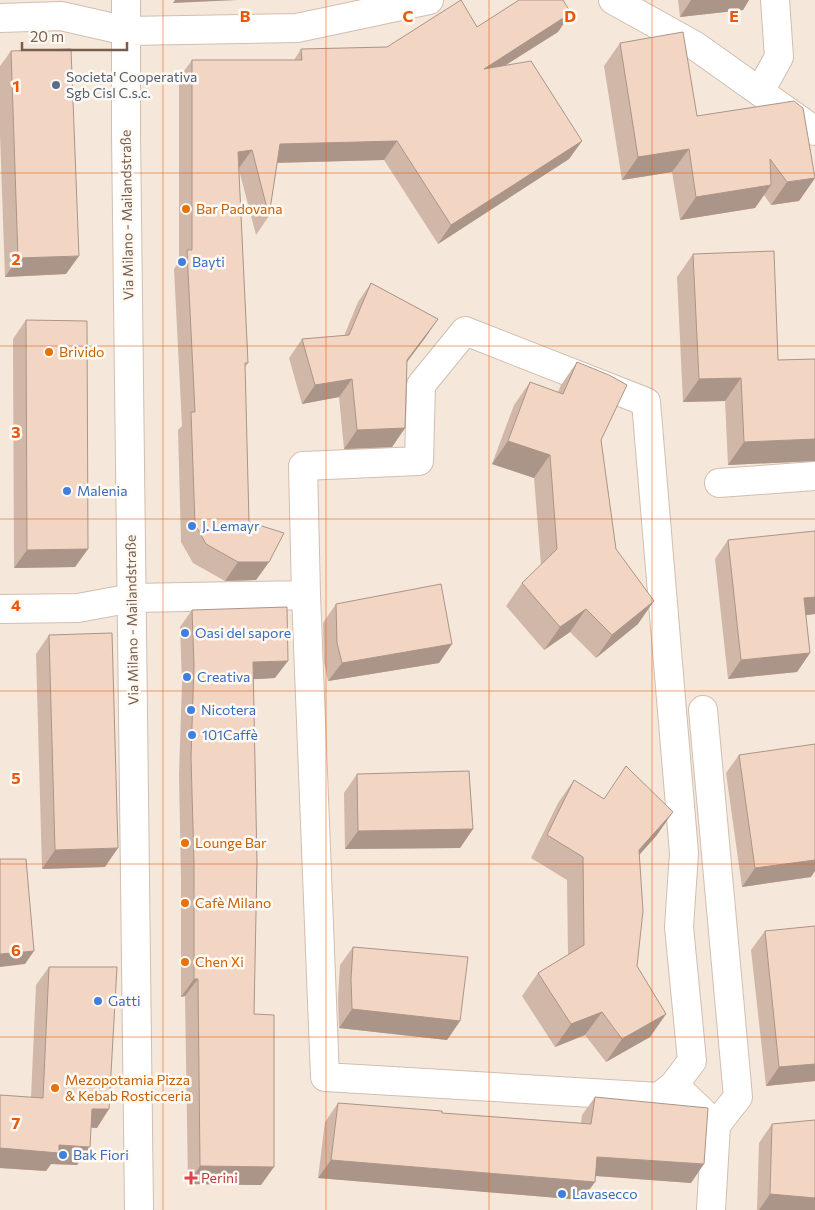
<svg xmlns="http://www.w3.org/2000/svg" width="815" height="1210" viewBox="0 0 815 1210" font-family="Commissioner,sans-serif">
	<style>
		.residential { fill: #f5e8da }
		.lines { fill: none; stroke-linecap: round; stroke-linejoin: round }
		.minor-casing { stroke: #d1beb0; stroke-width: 30 }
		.minor { stroke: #fff; stroke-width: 28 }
		.wall { fill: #d1b7a8 }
		.shaded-wall { fill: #aa9588 }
		.building { fill: #f3d5c3; stroke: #aa9588 }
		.grid { fill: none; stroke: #e8590c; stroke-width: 1; stroke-opacity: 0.55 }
		.service-dot { fill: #5c6f8a; stroke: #fffaf3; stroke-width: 2 }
		.food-dot { fill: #e8710a; stroke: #fffaf3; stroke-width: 2 }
		.shop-dot { fill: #3f7fe0; stroke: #fffaf3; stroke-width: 2 }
		.health-dot { fill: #e0444e; stroke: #fffaf3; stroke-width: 2 }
		.labels { text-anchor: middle; stroke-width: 5; stroke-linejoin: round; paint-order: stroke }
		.service-label { font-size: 14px; fill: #4e5e75; stroke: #fffaf3; text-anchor: start }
		.food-label { font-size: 14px; fill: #c56008; stroke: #fffaf3; text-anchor: start }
		.street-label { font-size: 14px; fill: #7a5c4d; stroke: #fffaf3 }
		.shop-label { font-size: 14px; fill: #366cbe; stroke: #fffaf3; text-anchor: start }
		.health-label { font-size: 14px; fill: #be3a42; stroke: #fffaf3; text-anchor: start }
		.grid-label { font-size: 16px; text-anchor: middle; font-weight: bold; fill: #e8590c; stroke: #fffaf3; stroke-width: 5; stroke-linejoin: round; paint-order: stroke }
	</style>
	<rect width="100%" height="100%" fill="#fdf6ec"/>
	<path class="residential" d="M0,0H815V1210H0Z"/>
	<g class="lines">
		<defs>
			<path id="minor" d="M126,0V133L139,1210
				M613,0L694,45L815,131
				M0,18L61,16L127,31L297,28L429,0
				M760,91L779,57L775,0
				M719,483L815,476
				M0,609L78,608L132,598L306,595L325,1077L659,1097L674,1085L692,1061L679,927L684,853L646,402L465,331L421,385L419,461L303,466L306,595
				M703,710L738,1097L716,1125
				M674,1085L716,1125L711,1210"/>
		</defs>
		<use href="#minor" class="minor-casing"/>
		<use href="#minor" class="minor"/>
	</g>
	<path class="wall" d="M678,0H749L743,10L680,17Z
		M477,27L558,32L506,65L582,141L569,159L438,244L384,160L277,163L269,216L256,235L239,170L248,363L245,367L249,522L269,562L256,580L225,581L193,563L181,542L178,430L182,426L174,269L179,262V78L192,60H294L301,49L387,47Z
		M620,43L697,116L815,178L799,201L771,205L764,195L755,208L680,220L672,172L622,180L604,66Z
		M11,51L66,274L5,277L0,135V66Z
		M693,254L778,360L815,359V461L728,465L725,401L683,402L677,277Z
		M371,283L438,319L425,338L407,362L405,428L392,447L344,449L339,397L302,404L289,358L302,339L344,336L358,302Z
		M26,320L88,549L75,567L14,568L13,339Z
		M577,362L601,440L616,549L638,624L596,658L570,632L544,650L506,606L522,583L541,565L534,478L492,464L514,405L530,382L558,392L561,385Z
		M728,540L815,614L806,615L810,653L797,672L728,679L715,559Z
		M336,604L452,644L439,663L328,681L324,662L323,623Z
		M192,610L275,678L253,679L254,1014L261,1185L188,1184L185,996L181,997V880L179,775L182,683L180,627Z
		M49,635L105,867L42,869L36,654Z
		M739,755L811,877L742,887L726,773Z
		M357,774L473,829L460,848L345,849L344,793Z
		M574,780L657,835L639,855L637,966L666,1014L650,1037L606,1062L585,1035L555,1047L522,996L538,973L568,955L567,880L531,858L558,803Z
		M815,926V1081L766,1086L751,950L765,931Z
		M353,947L460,1021L447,1040L339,1028L338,998L340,965Z
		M49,967L97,1128L91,1127L77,1165L51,1164L46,1171L0,1168V1095L31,1098L36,985Z
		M595,1097L691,1183L595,1176L582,1200L318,1178L325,1122L338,1103L442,1113L581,1123L582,1115Z
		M772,1124L815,1210H757L759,1143Z"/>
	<path class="shaded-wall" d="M175,0H238L173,3Z
		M691,0H749L743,10L680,17Z
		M571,13L558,32L471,87L484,69Z
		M397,141L384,160L267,163L280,144Z
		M582,141L569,159L438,244L451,225Z
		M689,149L672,172L622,180L638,157Z
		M252,150L239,168L238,152Z
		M815,178L799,201L771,205L787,182Z
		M771,185L755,208L680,220L696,197Z
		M79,256L66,274L5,277L18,258Z
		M438,319L425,338L394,379L407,360Z
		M741,378L725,401L683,402L699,379Z
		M352,379L339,397L302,404L315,385Z
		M405,428L392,447L344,449L357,430Z
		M815,439V461L728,465L744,442Z
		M508,441L550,455L534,478L492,464Z
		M88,549L75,567L14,568L27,550Z
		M238,562H269L256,580L225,581Z
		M815,597V614L791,617L804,598Z
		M654,601L638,624L596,658L612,635Z
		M586,609L570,632L544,650L560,627Z
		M452,644L439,663L328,681L342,663Z
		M810,653L797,672L728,679L741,660Z
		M288,661L275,678L240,680L253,662Z
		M673,812L657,835L623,873L639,850Z
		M473,829L460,848L345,849L358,831Z
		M118,848L105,867L42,869L55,850Z
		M815,860V871L811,877L742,887L755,868Z
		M34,951L25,964L0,967V954Z
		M194,979H198L185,996L181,997Z
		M352,1009L460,1021L447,1040L339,1028Z
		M602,1012L585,1035L555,1047L571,1024Z
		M666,1014L650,1037L606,1062L622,1039Z
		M815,1064V1081L766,1086L779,1067Z
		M92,1109H109L97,1128L79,1127Z
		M59,1145L90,1147L77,1165L51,1164L46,1171L0,1168V1148Z
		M597,1157L704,1164L691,1183L584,1175Z
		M331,1160L595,1182L582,1200L318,1178Z
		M200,1166L274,1167L261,1185L188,1184Z
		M770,1194L815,1198V1210H759Z"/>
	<path class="building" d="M461,0L477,27L519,0H563L571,13L484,69L531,61L582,141L451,225L397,141L280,144L269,216L252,150L238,152L248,363H245L249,522L284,533L269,562H238L206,544L195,524L191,412H195L187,250H192V60H302L301,49L387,47Z
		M683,32L697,116L794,101L803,108L815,178L787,182L770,159L771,185L696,197L689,149L638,157L620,43Z
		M71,49L79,256L18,258L11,51Z
		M774,251L778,360L815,359V439L744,442L741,378L699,379L693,254Z
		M371,283L438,319L407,360L405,428L357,430L352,379L315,385L302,339L349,335Z
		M26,320L87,321L88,549L27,550Z
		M577,362L609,375L627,385L601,440L616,549L654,601L612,635L586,609L560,627L522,583L557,549L550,455L508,441L530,382L563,394Z
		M815,531V597L804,598L810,653L741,660L728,540Z
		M441,584L452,644L342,663L337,643L336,604Z
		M287,607L288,661L253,662L257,863L254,1014L274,1015V1167L200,1166L198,979H194V863L191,757L194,665L192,610Z
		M112,633L118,848L55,850L49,635Z
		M815,744V860L755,868L739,755Z
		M626,766L673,812L639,850L643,911L637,966L666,1014L622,1039L602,1012L571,1024L538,973L584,945L583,857L547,835L574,780L604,799Z
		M469,771L473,829L358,831L357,774Z
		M0,859H26L34,951L0,954Z
		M815,926V1064L779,1067L765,931Z
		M353,947L468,957L460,1021L352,1009L351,979Z
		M49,967H117L109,1109H92L90,1147L59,1145V1153L0,1148V1095L43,1098Z
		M595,1097L708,1108L704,1164L597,1157L595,1182L331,1160L338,1103L442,1111V1113L591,1124Z
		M815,1120V1198L770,1194L772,1124Z"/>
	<path class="grid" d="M163,0V1210M326,0V1210M489,0V1210M652,0V1210M0,173H815M0,346H815M0,519H815M0,691H815M0,864H815M0,1037H815"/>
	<circle class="service-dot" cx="56" cy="85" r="5"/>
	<g class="food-dot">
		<circle cx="186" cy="209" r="5"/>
		<circle cx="49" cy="352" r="5"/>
		<circle cx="185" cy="843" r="5"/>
		<circle cx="185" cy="903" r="5"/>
		<circle cx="185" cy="962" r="5"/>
		<circle cx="55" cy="1088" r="5"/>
	</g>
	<g class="shop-dot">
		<circle cx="182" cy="262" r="5"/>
		<circle cx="67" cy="491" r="5"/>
		<circle cx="192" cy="526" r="5"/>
		<circle cx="185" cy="633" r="5"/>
		<circle cx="187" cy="677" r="5"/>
		<circle cx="191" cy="710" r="5"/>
		<circle cx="192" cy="735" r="5"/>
		<circle cx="98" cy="1001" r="5"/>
		<circle cx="63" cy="1155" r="5"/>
		<circle cx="562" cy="1194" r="5"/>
	</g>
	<path class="health-dot" d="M188.5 1170.5h5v5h5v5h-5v5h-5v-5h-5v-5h5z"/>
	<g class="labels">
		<g class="service-label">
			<text x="66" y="82">Societa' Cooperativa<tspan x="66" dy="16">Sgb Cisl C.s.c.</tspan></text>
		</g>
		<g class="food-label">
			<text x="196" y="214">Bar Padovana</text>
			<text x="59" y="357">Brivido</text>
			<text x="195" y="848">Lounge Bar</text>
			<text x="195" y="908">Cafè Milano</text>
			<text x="195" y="967">Chen Xi</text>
			<text x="65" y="1085">Mezopotamia Pizza<tspan x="65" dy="16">&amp; Kebab Rosticceria</tspan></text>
		</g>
		<g class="street-label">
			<text transform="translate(127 215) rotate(-91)" y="5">Via Milano - Mailandstraße</text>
			<text transform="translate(132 620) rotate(-91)" y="5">Via Milano - Mailandstraße</text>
		</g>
		<g class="shop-label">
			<text x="192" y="267">Bayti</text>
			<text x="77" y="496">Malenia</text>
			<text x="202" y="531">J. Lemayr</text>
			<text x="195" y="638">Oasi del sapore</text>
			<text x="197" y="682">Creativa</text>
			<text x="201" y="715">Nicotera</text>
			<text x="202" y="740">101Caffè</text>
			<text x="108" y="1006">Gatti</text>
			<text x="73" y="1160">Bak Fiori</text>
			<text x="572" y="1199">Lavasecco</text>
		</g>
		<g class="health-label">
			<text x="201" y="1183">Perini</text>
		</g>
	</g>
	<g class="grid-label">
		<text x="245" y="22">B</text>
		<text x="408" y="22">C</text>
		<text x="570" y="22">D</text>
		<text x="734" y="22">E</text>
		<text x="16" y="92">1</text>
		<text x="16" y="265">2</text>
		<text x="16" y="438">3</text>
		<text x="16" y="611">4</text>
		<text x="16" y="784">5</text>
		<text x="16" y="956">6</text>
		<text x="16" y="1129">7</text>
	</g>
	<path d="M22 42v8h105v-8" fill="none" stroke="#7a5c4d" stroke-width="2.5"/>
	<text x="30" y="42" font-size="15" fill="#7a5c4d" stroke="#fffaf3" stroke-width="4" paint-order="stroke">20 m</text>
</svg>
